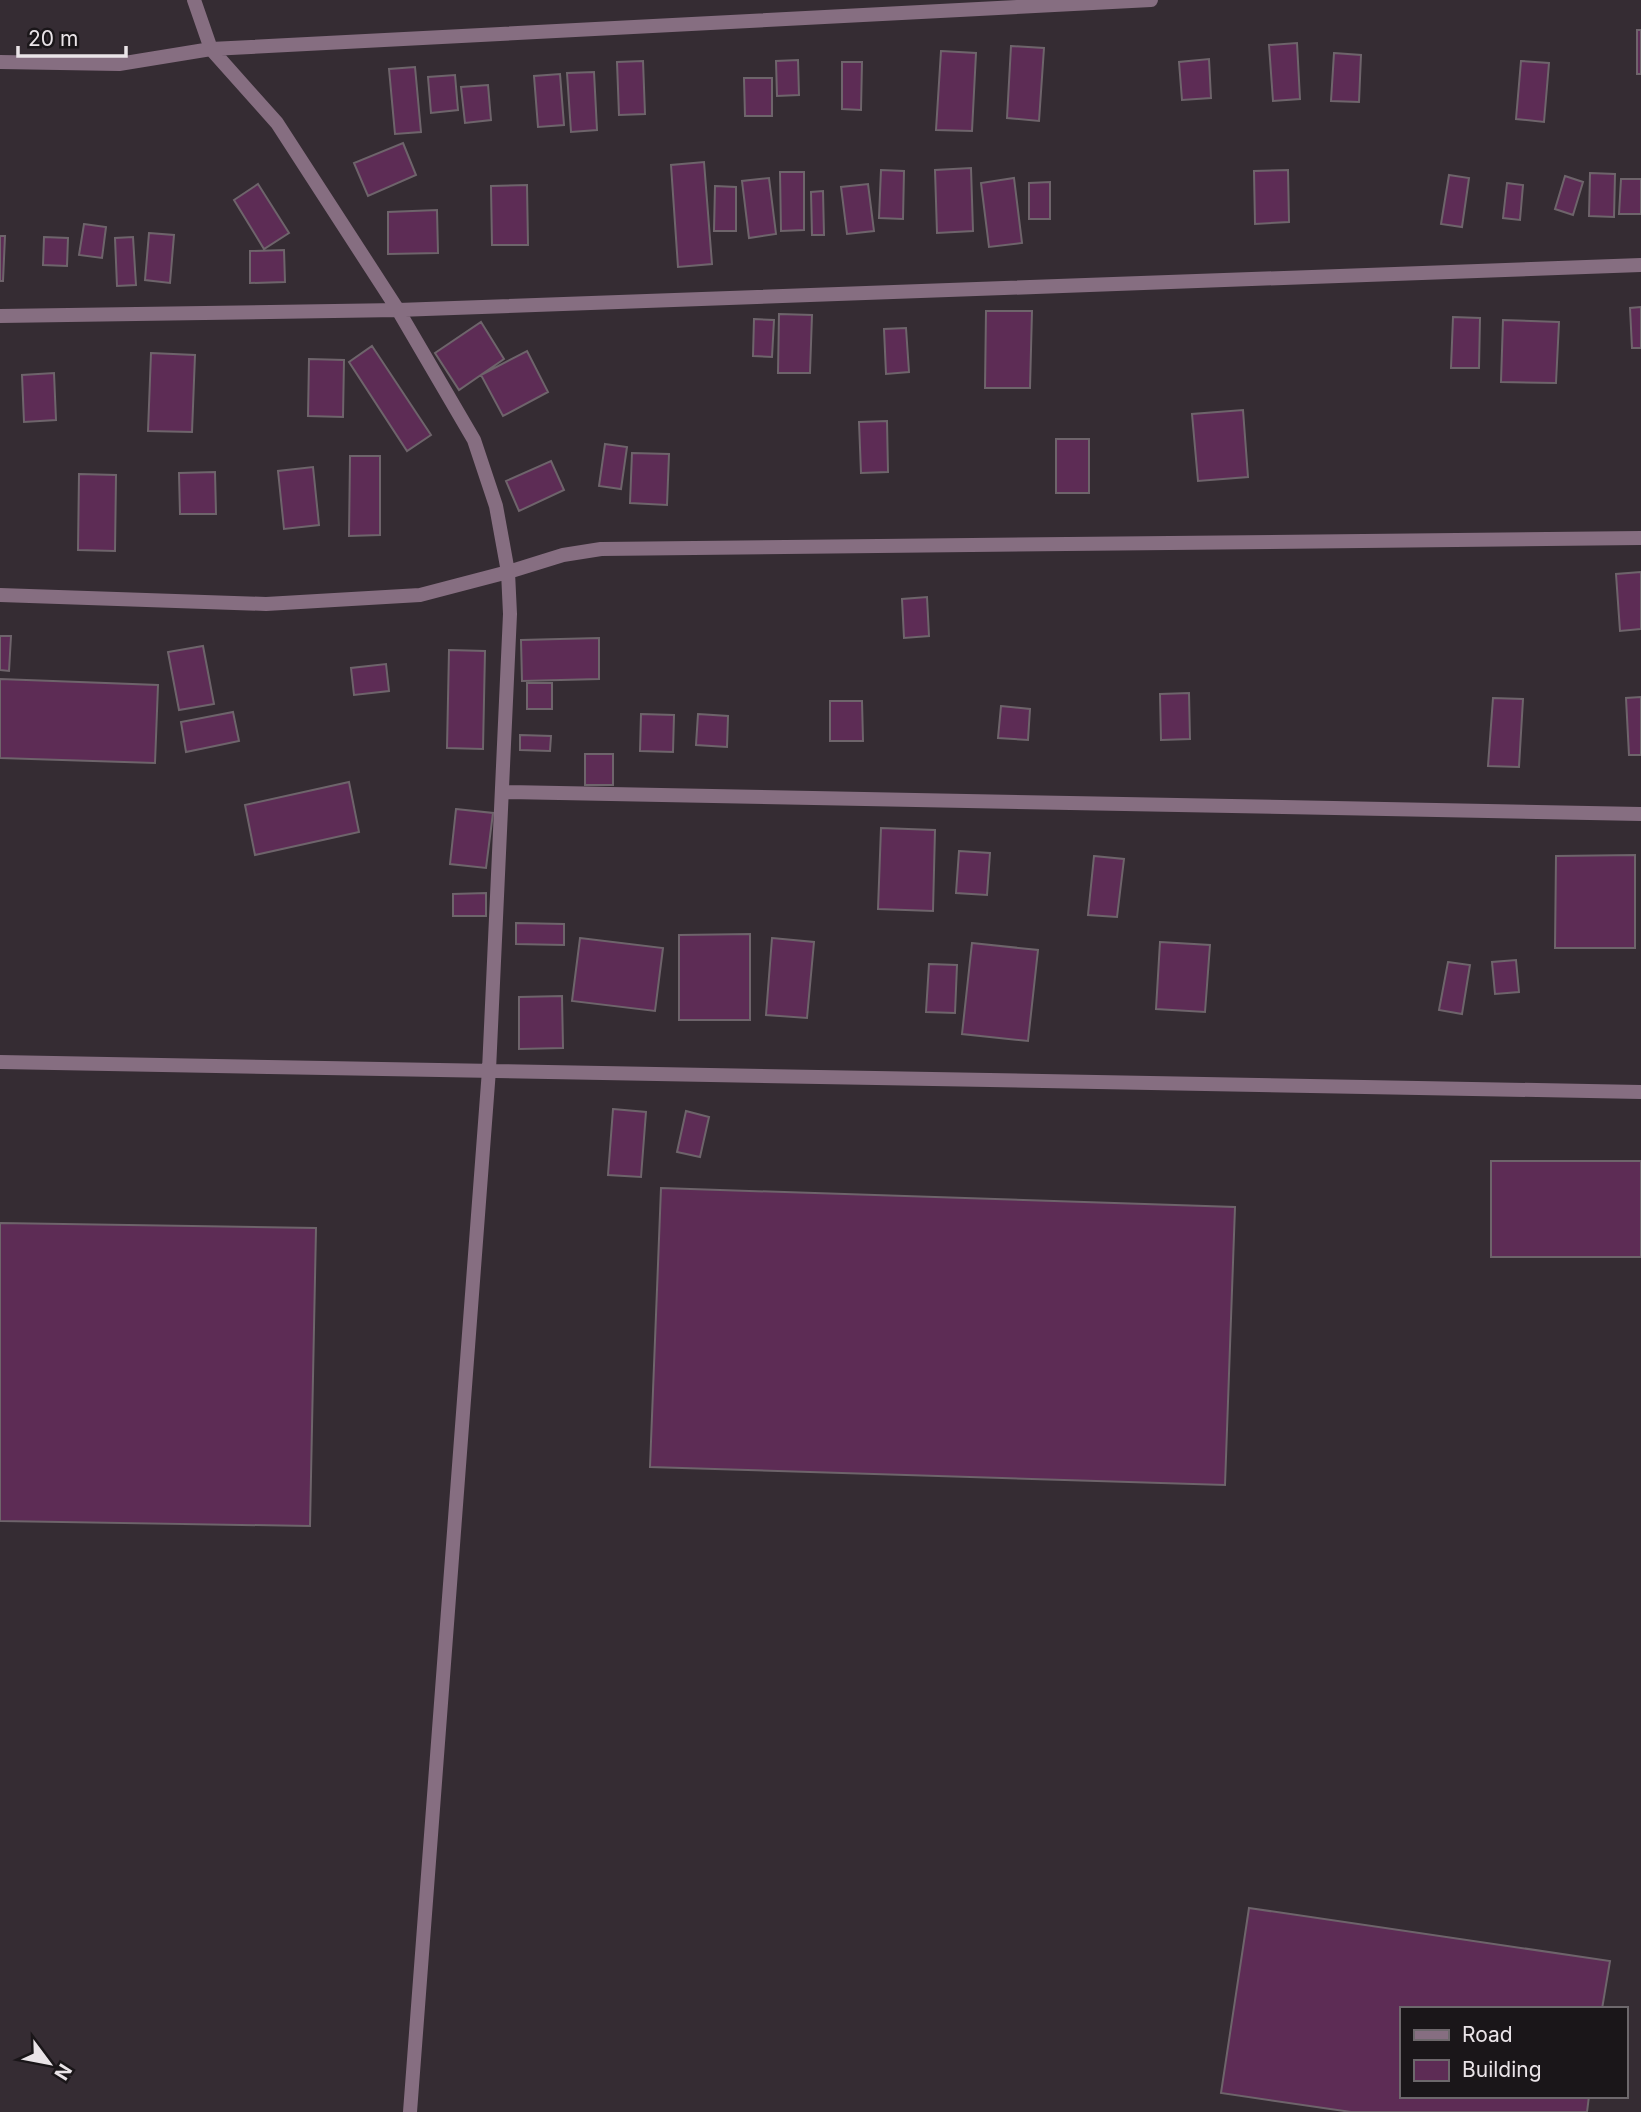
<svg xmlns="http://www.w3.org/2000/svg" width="1641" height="2112" viewBox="0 0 1641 2112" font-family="Inter,sans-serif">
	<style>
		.building { fill: #5d2c55; stroke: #6e646b; stroke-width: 2 }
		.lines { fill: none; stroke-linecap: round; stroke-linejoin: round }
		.minor { stroke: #866e81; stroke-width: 14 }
	</style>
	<rect width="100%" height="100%" fill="#352c33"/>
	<path class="building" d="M1637,30H1641V74H1637Z
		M1297,43L1300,99L1273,101L1269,45Z
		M1011,46L1044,48L1039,121L1007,118Z
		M941,51L976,53L972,131L936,130Z
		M1334,53L1361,55L1359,102L1331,101Z
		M1209,59L1211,98L1182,100L1179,62Z
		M798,60L799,95L777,96L776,61Z
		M643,61L645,114L619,115L617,62Z
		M1521,61L1549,63L1544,122L1516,119Z
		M842,62H862L861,110L842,109Z
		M415,67L421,132L395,134L389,69Z
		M594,72L597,130L571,132L567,73Z
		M560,74L564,125L538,127L534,76Z
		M455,75L458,110L431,113L428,77Z
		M744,78H772V116H745Z
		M488,85L491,120L465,123L461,87Z
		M403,143L416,175L368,196L354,163Z
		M704,162L712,264L678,267L671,165Z
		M971,168L973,231L937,233L935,170Z
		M881,170L904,171L903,219L879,218Z
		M1288,170L1289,222L1255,224L1254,171Z
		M780,172H804V230L781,231Z
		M1590,173L1615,174L1614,217L1589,216Z
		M1449,175L1469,178L1462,227L1441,224Z
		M1565,176L1583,182L1573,215L1555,209Z
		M769,178L776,234L749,238L742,181Z
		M1014,178L1022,243L989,247L981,183Z
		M1621,179H1641V214H1619Z
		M1050,182V219H1029V183Z
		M1507,183L1523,185L1520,220L1503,218Z
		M258,184L289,233L264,249L234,200Z
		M868,184L874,231L847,234L841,187Z
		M527,185L528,245H492L491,186Z
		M715,186L736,187V231H714Z
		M823,191L824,235H812L811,192Z
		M437,210L438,253L388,254V212Z
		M84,224L106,227L102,258L79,255Z
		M149,233L174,235L170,283L145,280Z
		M0,236H5L3,281H0Z
		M44,237L68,238L67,266L43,265Z
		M133,237L136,285L117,286L115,238Z
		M284,250L285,282L250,283V251Z
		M1641,307V348H1632L1630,308Z
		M986,311H1032L1030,388H985Z
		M779,314L812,315L810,373H778Z
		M1453,317L1480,318L1479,368H1451Z
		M754,319L774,320L772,357L753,356Z
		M1503,320L1559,322L1556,383L1501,382Z
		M481,322L504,359L459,390L435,353Z
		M906,328L909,372L886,374L884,329Z
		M372,346L431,435L407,451L349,362Z
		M527,351L548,392L503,416L481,375Z
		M151,353L195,355L192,432L148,431Z
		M309,359L344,360L343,417L308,416Z
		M54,373L56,420L24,422L22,375Z
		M1243,410L1248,477L1198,481L1192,414Z
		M887,421L888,472L861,473L859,422Z
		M1056,439H1089V493H1056Z
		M605,444L627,447L621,489L599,486Z
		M632,453L669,454L667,505L630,503Z
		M350,456H380V535L349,536Z
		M551,461L564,490L519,511L506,481Z
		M313,467L319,525L284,529L278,471Z
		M215,472L216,514H180L179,473Z
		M79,474L116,475L115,551L78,550Z
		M1641,572V629L1620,631L1616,574Z
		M927,597L929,636L904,638L902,599Z
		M0,636H11L9,671L0,670Z
		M599,638V679L522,681L521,640Z
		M203,646L214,704L179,710L168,652Z
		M449,650L485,651L483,749L447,748Z
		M386,664L389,691L354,695L351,668Z
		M0,679L158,685L155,763L0,758Z
		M527,683H552V709H527Z
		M1189,693L1190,739L1161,740L1160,694Z
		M1641,697V755H1629L1626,698Z
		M1493,698L1523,699L1519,767L1488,766Z
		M830,701H862L863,741H830Z
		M1001,706L1030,709L1028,740L998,738Z
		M233,712L239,741L186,752L181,722Z
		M641,714L674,715L673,752L640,751Z
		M698,714L728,716L727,747L696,745Z
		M520,735L551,736L550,751L520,750Z
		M585,754H613V785H585Z
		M349,782L359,832L255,855L245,805Z
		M456,809L493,813L486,868L450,864Z
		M881,828L935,830L933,911L878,909Z
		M959,851L990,853L987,895L956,893Z
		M1635,855V948H1555L1556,856Z
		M1094,856L1124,859L1117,917L1088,915Z
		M486,893V916H453V894Z
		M516,923L564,924V945L516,944Z
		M750,934V1020H679V935Z
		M580,938L663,948L655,1011L572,1001Z
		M772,938L814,942L807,1018L766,1015Z
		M1160,942L1210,945L1205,1012L1156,1009Z
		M972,943L1038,950L1028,1041L962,1034Z
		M1516,960L1519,992L1495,994L1492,962Z
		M1448,962L1470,965L1462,1014L1439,1010Z
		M929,964L957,965L955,1013L926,1012Z
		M562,996L563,1048L519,1049V997Z
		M613,1109L646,1112L641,1177L608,1175Z
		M686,1111L709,1117L700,1157L677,1152Z
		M1491,1161H1641V1257H1491Z
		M661,1188L1235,1207L1225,1485L650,1467Z
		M0,1223L316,1228L310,1526L0,1521Z
		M1249,1908L1610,1961L1602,2009H1401V2096H1589L1587,2112H1351L1221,2093Z"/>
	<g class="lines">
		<path class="minor" d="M194,0L211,49L277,123L398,310L474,440L496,506L508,572L510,614L489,1070L410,2112
			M0,62L119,64L211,49L1151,0
			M0,316L398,310L1641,265
			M0,595L266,604L420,595L508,572L563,555L601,549L1641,538
			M502,792L1641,814
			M0,1062L1641,1092"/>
	</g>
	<rect x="1400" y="2007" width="228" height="91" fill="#1a1619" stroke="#6d686c" stroke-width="2"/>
	<rect x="1414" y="2030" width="35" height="10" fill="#866e81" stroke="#6d686c" stroke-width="2"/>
	<text x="1462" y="2042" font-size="21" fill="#eae4e8">Road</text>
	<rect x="1414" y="2060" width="35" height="21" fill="#5d2c55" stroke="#6d686c" stroke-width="2"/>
	<text x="1462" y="2077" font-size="21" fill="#eae4e8">Building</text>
	<g transform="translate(49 2063) rotate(122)" stroke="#1a1619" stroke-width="5" paint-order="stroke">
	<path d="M0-5L12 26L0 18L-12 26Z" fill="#eae4e8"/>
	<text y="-10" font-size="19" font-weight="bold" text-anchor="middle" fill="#eae4e8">N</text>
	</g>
	<path d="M18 46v10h108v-10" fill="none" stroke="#eae4e8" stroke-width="3.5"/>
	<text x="28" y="46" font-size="21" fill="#eae4e8" stroke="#1a1619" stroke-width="5" paint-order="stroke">20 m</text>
</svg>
